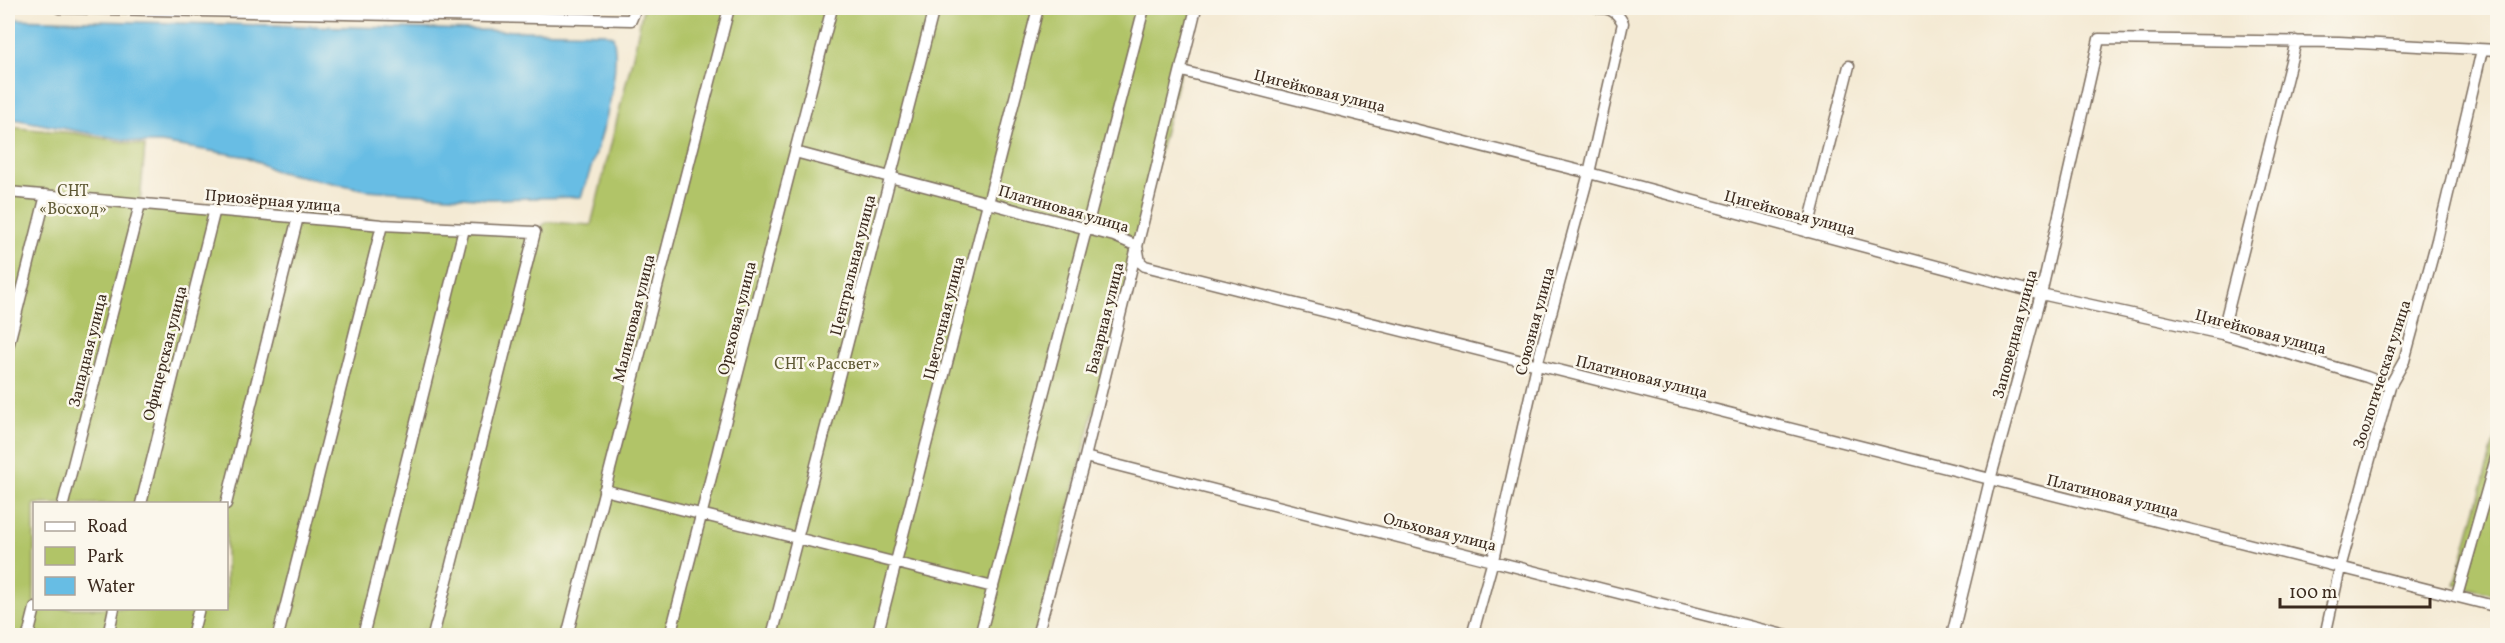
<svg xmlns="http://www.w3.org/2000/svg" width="2505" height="643" viewBox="0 0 2505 643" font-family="Vollkorn,serif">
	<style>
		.green { fill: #b1c467; stroke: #767742; stroke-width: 1.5; fill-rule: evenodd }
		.water { fill: #67bde4; stroke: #517481; stroke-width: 1.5 }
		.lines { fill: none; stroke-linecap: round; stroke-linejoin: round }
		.minor-casing { stroke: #7c6d5e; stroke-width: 13 }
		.minor { stroke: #fff; stroke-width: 10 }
		.labels { text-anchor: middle; stroke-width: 5; stroke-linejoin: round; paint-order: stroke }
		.street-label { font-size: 16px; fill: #3b2a1e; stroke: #fbf7ec }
		.park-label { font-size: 16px; fill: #5e5834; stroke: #fbf7ec }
	</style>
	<rect width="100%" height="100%" fill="#fbf7ec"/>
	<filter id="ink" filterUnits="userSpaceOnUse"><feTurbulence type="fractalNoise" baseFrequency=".0167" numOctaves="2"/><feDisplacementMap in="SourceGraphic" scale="12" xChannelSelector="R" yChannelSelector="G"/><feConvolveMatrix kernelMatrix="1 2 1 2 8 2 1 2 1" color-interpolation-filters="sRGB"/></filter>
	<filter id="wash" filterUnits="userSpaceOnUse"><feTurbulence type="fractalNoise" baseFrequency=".008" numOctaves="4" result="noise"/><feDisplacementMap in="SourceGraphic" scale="24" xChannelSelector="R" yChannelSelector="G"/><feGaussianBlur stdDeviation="1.35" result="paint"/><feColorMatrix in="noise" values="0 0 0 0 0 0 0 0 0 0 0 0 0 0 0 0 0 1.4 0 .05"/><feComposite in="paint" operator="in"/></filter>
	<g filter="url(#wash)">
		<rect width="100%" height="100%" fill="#f4ead4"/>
		<path class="green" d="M643,8H1196L1037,635L8,636V127L74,133L145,146L140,203L535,232L547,222L591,225L635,47ZM34,504H226V608H34Z
			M2497,431V595L2455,585Z"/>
		<path class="water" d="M8,19L605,33L613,36C623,79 596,155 581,197L489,199L367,190L275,171L248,157L161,143H141L8,118Z"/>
	</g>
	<g filter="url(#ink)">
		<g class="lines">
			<defs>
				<path id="minor" d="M59,8L631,20L636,8
					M1182,71L1589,173L2041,294L2222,334L2367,377L2390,386
					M795,152L1114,236L1137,246L1140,262L1145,266L2498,607
					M8,192L382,225L535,232L433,636
					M1807,232L1849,66
					M2222,334L2296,41
					M8,347L46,195
					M1085,457L1787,636
					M604,490L993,587
					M63,504L140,204
					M141,504L215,209
					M226,504L298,217
					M2457,596L2498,451
					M28,636L35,608
					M108,636L114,608
					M192,636L199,608
					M278,636L382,225
					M363,636L464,229
					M567,636L729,8
					M670,636L832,8
					M772,636L934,8
					M877,636L1038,8
					M980,636L1144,8
					M1037,636L1085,457L1196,8
					M1472,636L1493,560L1537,365L1589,173L1623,23C1617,12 1611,8 1598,8
					M1952,636L1990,480L2041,294L2099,39L2339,42L2498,50
					M2325,636L2340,568L2390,386L2404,361L2437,240L2482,50"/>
			</defs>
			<use href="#minor" class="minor-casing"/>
			<use href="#minor" class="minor"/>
		</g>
	</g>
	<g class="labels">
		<g class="street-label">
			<text transform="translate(1320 90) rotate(14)" y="6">Цигейковая улица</text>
			<text transform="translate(273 200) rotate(5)" y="6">Приозёрная улица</text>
			<text transform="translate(1064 208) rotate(16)" y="6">Платиновая улица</text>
			<text transform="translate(1790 212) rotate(15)" y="6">Цигейковая улица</text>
			<text transform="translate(852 265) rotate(-76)" y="6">Центральная улица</text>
			<text transform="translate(633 318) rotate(-76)" y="6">Малиновая улица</text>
			<text transform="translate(736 318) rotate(-76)" y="6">Ореховая улица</text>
			<text transform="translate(943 318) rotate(-76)" y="6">Цветочная улица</text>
			<text transform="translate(1104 318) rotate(-76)" y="6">Базарная улица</text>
			<text transform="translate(1534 321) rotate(-75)" y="6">Союзная улица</text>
			<text transform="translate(2261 331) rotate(15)" y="6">Цигейковая улица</text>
			<text transform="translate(2014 334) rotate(-75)" y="6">Заповедная улица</text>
			<text transform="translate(87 350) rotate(-76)" y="6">Западная улица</text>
			<text transform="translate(164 353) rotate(-76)" y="6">Офицерская улица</text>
			<text transform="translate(2381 374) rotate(-72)" y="6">Зоологическая улица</text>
			<text transform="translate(1642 376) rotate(14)" y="6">Платиновая улица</text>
			<text transform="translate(2113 495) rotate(14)" y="6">Платиновая улица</text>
			<text transform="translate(1440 531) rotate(14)" y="6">Ольховая улица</text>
		</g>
		<g class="park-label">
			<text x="73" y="196">СНТ<tspan x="73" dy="18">«Восход»</tspan></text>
			<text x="827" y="369">СНТ «Рассвет»</text>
		</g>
	</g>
	<rect width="2505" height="643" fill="none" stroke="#fbf7ec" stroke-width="30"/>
	<rect x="33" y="502" width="195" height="108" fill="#fbf7ec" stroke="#aea59a" stroke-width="1.5"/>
	<rect x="45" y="522" width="30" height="9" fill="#ffffff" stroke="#aea59a" stroke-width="1.5"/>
	<text x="87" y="532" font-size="18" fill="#3b2a1e">Road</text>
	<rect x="45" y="547" width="30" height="18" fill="#b1c467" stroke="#aea59a" stroke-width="1.5"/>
	<text x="87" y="562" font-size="18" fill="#3b2a1e">Park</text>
	<rect x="45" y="577" width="30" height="18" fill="#67bde4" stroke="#aea59a" stroke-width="1.5"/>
	<text x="87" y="592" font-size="18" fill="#3b2a1e">Water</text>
	<path d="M2280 598v9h150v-9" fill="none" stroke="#3b2a1e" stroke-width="3"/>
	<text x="2289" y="598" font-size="18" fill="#3b2a1e" stroke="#fbf7ec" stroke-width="4.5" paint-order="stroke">100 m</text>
</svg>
